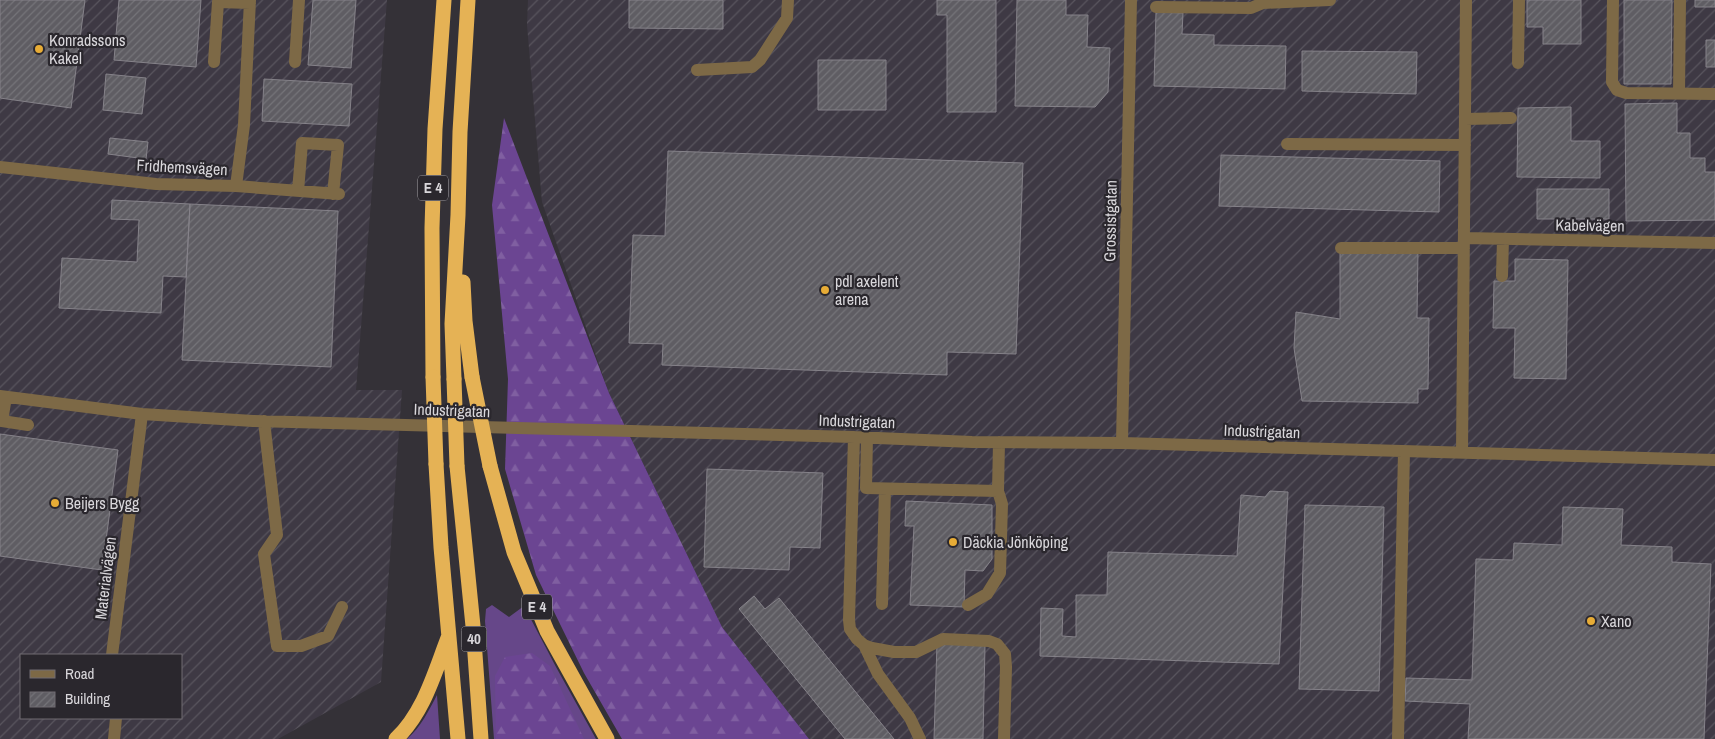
<svg xmlns="http://www.w3.org/2000/svg" width="1715" height="739" viewBox="0 0 1715 739" font-family="'Archivo Narrow',sans-serif">
	<style>
		.industrial { fill: url(#industrial-furrows); fill-rule: evenodd }
		.grass { fill: #664789 }
		.forest { fill: url(#forest-firs) }
		.building { fill: url(#building-hatch); stroke: #858289 }
		.lines { fill: none; stroke-linecap: round; stroke-linejoin: round }
		.minor { stroke: #7d6946; stroke-width: 12 }
		.highway { stroke: #e5b255; stroke-width: 15 }
		.highway-bridge { stroke: #e5b255; stroke-width: 15 }
		.poi-dot { fill: #e7ac36; stroke: #2a272d; stroke-width: 2 }
		.labels { text-anchor: middle; stroke-width: 4.5; stroke-linejoin: round; paint-order: stroke }
		.shield { fill: #2a272d; stroke: #a4a2a7; stroke-width: 1 }
		.shield-label { font-size: 15px; font-weight: bold; fill: #d9d7db }
		.poi-label { font-size: 16px; fill: #d9d7db; stroke: #2a272d; text-anchor: start }
		.street-label { font-size: 16px; fill: #d9d7db; stroke: #2a272d }
	</style>
	<defs>
		<pattern id="industrial-furrows" width="10" height="10" patternUnits="userSpaceOnUse" patternTransform="scale(1.25)"><rect width="10" height="10" fill="#3e3944"/><path d="M-1 1l2-2M0 10L10 0M9 11l2-2" fill="none" stroke="#59555e"/></pattern>
		<pattern id="forest-firs" width="22" height="20" patternUnits="userSpaceOnUse" patternTransform="scale(1.25)"><rect width="22" height="20" fill="#6b4592"/><path d="M5 1l3.5 6h-7zM16 11l3.5 6h-7z" fill="#805fa1"/></pattern>
		<pattern id="building-hatch" width="6" height="6" patternUnits="userSpaceOnUse" patternTransform="scale(1.25)"><rect width="6" height="6" fill="#5f5d63"/><path d="M-1 1l2-2M0 6l6-6M5 7l2-2" fill="none" stroke="#757479"/></pattern>
	</defs>
	<rect width="100%" height="100%" fill="#343137"/>
	<path class="industrial" d="M0,0H387L356,390H402L381,682L278,739H0ZM21,655H181V718H21Z
		M528,0H1715V739H809L722,627L609,393L542,202L527,25Z"/>
	<path class="grass" d="M492,605L509,617L524,606L556,667L596,739H494L485,621L486,609Z
		M437,695L440,739H407C421,727 429,710 437,695Z"/>
	<path class="forest" d="M504,118L609,393L722,627L809,739H622L584,673L536,575L505,469L508,379L492,205Z
		M532,653L550,666L584,739H496L495,676L505,657Z"/>
	<path class="building" d="M0,0H85L71,108L0,98Z
		M119,0H201L196,67L114,60Z
		M313,0H356L351,68L308,65Z
		M629,0H723V29L629,28Z
		M937,0H996V112H947V15H937Z
		M1017,0H1066V15H1088L1087,47L1110,48L1108,92L1095,107L1015,106Z
		M1527,0H1581V44H1543V27H1527Z
		M1624,0H1672L1671,84H1624Z
		M1695,0H1715V7H1695Z
		M1156,12L1183,13L1182,34L1214,35V45L1286,46L1285,89L1154,86Z
		M1706,40H1715V67H1706Z
		M1302,51L1417,52L1416,94L1302,91Z
		M818,60H886V110H818Z
		M106,74L146,78L142,114L103,110Z
		M264,79L352,84L349,126L262,121Z
		M1677,103V133H1690V158H1705V172H1715V220L1626,221L1625,104Z
		M1571,107V141H1600V178L1517,177L1518,108Z
		M110,138L148,142L146,159L108,154Z
		M668,151L1023,163L1016,354L947,352V375L662,365L663,344L629,343L633,235L665,236Z
		M1221,155L1440,161L1439,212L1219,206Z
		M1537,189H1609V219H1537Z
		M112,200L190,204L186,277L163,276L161,313L59,308L62,258L137,262L139,220L111,219Z
		M190,204L338,211L331,367L182,360Z
		M1340,251H1418L1417,318H1429L1428,389H1418V403L1302,401L1294,348L1296,312L1340,319Z
		M1515,259L1568,260L1566,379L1514,378L1515,328H1493L1494,281H1515Z
		M0,434L118,450L102,570L0,556Z
		M707,469L823,473L820,548L790,547L789,570L704,567Z
		M1270,491L1288,492L1279,664L1040,656L1041,608L1063,609L1062,636L1076,637V595H1107L1108,552L1237,556L1241,495L1265,497Z
		M906,501L992,505V559L983,571L965,570L964,607L910,605L914,526H905Z
		M1305,505L1384,507L1379,691L1299,689Z
		M1563,507L1623,509L1621,545L1672,547V562L1711,564L1704,739H1468L1470,704L1405,701L1406,678L1472,680L1476,559L1513,560L1514,543L1562,545Z
		M754,596L765,609L779,598L894,739H845L739,609Z
		M937,643L985,645L983,739H934Z"/>
	<g class="lines">
		<path class="minor" d="M1262,0L1263,3L1330,0
			M1613,0L1612,82L1617,90L1626,93L1715,94
			M1156,7L1251,8L1263,3
			M214,62L218,2L250,3
			M295,62L299,0
			M1518,63L1519,0
			M697,70L752,67L760,60L787,18L788,0
			M1679,94L1680,0
			M1465,119L1511,118
			M1287,144L1465,145
			M0,167L156,184L236,186L244,125L250,0
			M236,186L339,194
			M298,191L302,143L338,145L333,194
			M1465,238L1715,243
			M1341,248H1464
			M1502,276L1503,239
			M0,396L142,414L253,421L854,437L972,442L1122,443L1715,460
			M6,397L2,421L28,425
			M264,421L277,535L264,554L277,646H301L328,636L342,607
			M854,437L849,620L850,629L857,639L864,645L872,648L894,652H916L943,639L989,641L997,644L1005,654L1006,667L1004,739
			M867,437L866,488L998,491L999,442
			M1122,443L1131,0
			M1462,453L1466,0
			M882,604L885,489
			M968,605L987,594L1000,573L1002,504L998,491
			M864,645L878,674L910,718L920,739
			M112,655L142,414
			M114,739L116,718
			M1398,739L1404,451"/>
		<path class="highway" d="M463,282L465,321L472,377
			M433,377L432,228L435,129L444,0
			M454,379L452,324L458,215L460,132L468,0
			M436,464L441,547L458,739
			M457,466L473,626L481,739
			M490,466L514,552L547,631L607,739
			M396,739C424,712 434,674 448,638"/>
		<path class="highway-bridge" d="M433,377L436,464
			M472,377L490,466
			M454,379L457,466"/>
	</g>
	<g class="poi-dot">
		<circle cx="39" cy="49" r="5"/>
		<circle cx="825" cy="290" r="5"/>
		<circle cx="55" cy="503" r="5"/>
		<circle cx="953" cy="542" r="5"/>
		<circle cx="1591" cy="621" r="5"/>
	</g>
	<g class="labels">
		<g class="shield">
			<rect x="418" y="175.5" width="30" height="25" rx="4"/>
			<rect x="522" y="594.5" width="30" height="25" rx="4"/>
			<rect x="461.5" y="626.5" width="25" height="25" rx="4"/>
		</g>
		<g class="shield-label">
			<text x="433" y="193">E 4</text>
			<text x="537" y="612">E 4</text>
			<text x="474" y="644">40</text>
		</g>
		<g class="poi-label">
			<text x="49" y="46">Konradssons<tspan x="49" dy="18">Kakel</tspan></text>
			<text x="835" y="287">pdl axelent<tspan x="835" dy="18">arena</tspan></text>
			<text x="65" y="509">Beijers Bygg</text>
			<text x="963" y="548">Däckia Jönköping</text>
			<text x="1601" y="627">Xano</text>
		</g>
		<g class="street-label">
			<text transform="translate(182 167) rotate(3)" y="6">Fridhemsvägen</text>
			<text transform="translate(1110 221) rotate(-89)" y="6">Grossistgatan</text>
			<text transform="translate(1590 225) rotate(1)" y="6">Kabelvägen</text>
			<text transform="translate(452 410) rotate(2)" y="6">Industrigatan</text>
			<text transform="translate(857 421) rotate(2)" y="6">Industrigatan</text>
			<text transform="translate(1262 431) rotate(2)" y="6">Industrigatan</text>
			<text transform="translate(105 578) rotate(-83)" y="6">Materialvägen</text>
		</g>
	</g>
	<rect x="20" y="654" width="162" height="65" fill="#2a272d" stroke="#706d73"/>
	<rect x="30" y="670" width="25" height="8" fill="#7d6946" stroke="#706d73"/>
	<text x="65" y="679" font-size="15" fill="#d9d7db">Road</text>
	<rect x="30" y="692" width="25" height="15" fill="url(#building-hatch)" stroke="#706d73"/>
	<text x="65" y="704" font-size="15" fill="#d9d7db">Building</text>
</svg>
